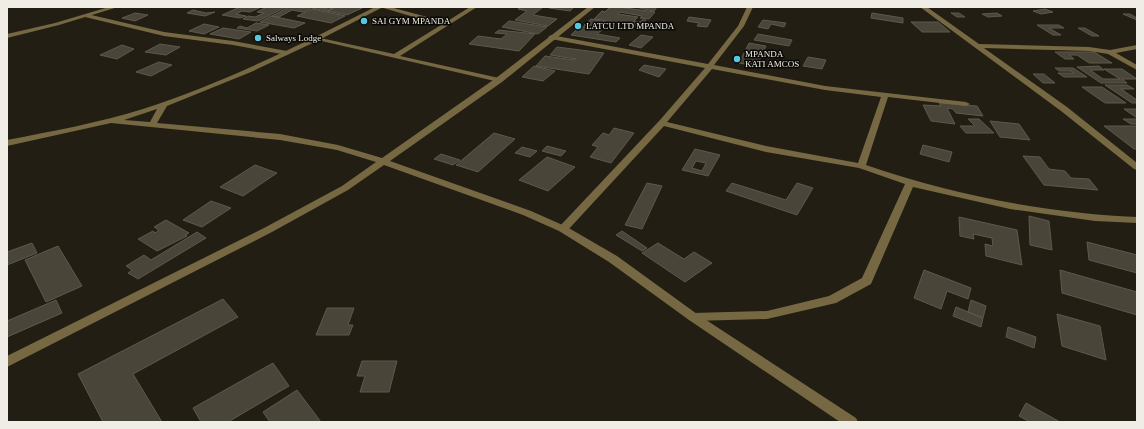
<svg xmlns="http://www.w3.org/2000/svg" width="1144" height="429" viewBox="0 0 1144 429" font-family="'Times New Roman',serif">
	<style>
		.building { fill: #4a4539; stroke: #5d594c; fill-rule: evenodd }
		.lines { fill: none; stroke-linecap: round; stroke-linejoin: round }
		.minor { fill: #756842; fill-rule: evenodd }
		.tertiary { fill: #756842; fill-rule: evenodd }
		.poi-dot { fill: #56c9e0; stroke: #0a0805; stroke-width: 1.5 }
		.labels { text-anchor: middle; stroke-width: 3; stroke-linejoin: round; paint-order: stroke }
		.far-poi-label { font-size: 9px; fill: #efede5; stroke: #0a0805; text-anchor: start }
	</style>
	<rect width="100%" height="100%" fill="#221e13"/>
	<path class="building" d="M240,7H261L250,12L242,11L236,14L246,16L240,18L222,15Z
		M267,7H286L258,21L243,19L248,16L255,17L264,13L257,12Z
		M289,7L304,8L313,7L303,12L292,10L279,17L272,16Z
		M315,7L329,9L336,7L327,11L312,8Z
		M336,7H358L362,8L347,15L327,11Z
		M521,7H543L533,15L557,19L548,26L515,20L527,11L518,9Z
		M551,7H574L570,11L549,8Z
		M610,7H618L655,12L649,19L640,18L642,16L620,12L618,14L638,17L634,21L640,22L642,20H646L642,26L594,19L602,11L605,12Z
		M635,7H657L654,11Z
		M312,9L345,16L331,23L297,16Z
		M1045,9L1053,12L1041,14L1033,11Z
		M193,10L206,13L215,12L205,16L187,13Z
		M135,13L148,15L135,21L122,18Z
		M872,13L903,18V23L871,18Z
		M951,13H959L965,17H957Z
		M997,13L1002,16L988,17L982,14Z
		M1123,14H1130L1137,18V20Z
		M271,16L305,23L294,28L260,22Z
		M689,17L711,20L707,27L697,26L699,23L687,21Z
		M591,19L606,22L598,28L584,25Z
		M763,20L786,23L784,27L771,24L768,29L758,27Z
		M509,21L547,27L538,34L502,27Z
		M911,22H938L950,32H922Z
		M256,23L269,25L257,31L237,28L240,26L247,28Z
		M204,24L219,27L204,34L189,31Z
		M1037,25H1059L1064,28H1049L1061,35H1053Z
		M580,26L602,30L597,34L620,38L616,42L571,35Z
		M223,28L251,32L239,39L210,34Z
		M1078,28H1085L1099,36H1092Z
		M499,30L535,34L519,51L469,44L478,36L501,39L507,34L495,33Z
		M758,34L792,40L789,46L754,40Z
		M641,35L653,37L641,48L629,45Z
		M749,43L766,46L757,66L739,63Z
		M160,44L180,47L166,55L145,52Z
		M122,45L134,49L117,59L100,55Z
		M557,47L604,53L589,74L536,66L545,56L574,60L576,59L550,55Z
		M1055,52H1094L1112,63H1089L1077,55H1069L1074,59H1065Z
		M808,57L826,60L822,69L803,66Z
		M159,62L172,65L151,76L136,72Z
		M644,65L666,69L659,77L639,70Z
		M534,66L555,71L543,81L522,77Z
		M1099,66L1104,70H1090L1103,79H1120L1104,69H1122L1137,79H1122L1127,83H1101L1077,67Z
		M1055,68H1073L1087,77H1064L1058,73H1074L1071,71H1059Z
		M1033,74H1044L1055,83H1043Z
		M1105,85H1127L1134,89H1121L1137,100V103H1132Z
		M1082,87H1102L1126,103H1105Z
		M939,103L977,106L983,116L956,113L953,109L947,108L955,124L931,121L923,105L941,106Z
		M1124,109H1137V118Z
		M968,119H979L994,133H966L960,126H975Z
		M1123,119H1137V124H1131Z
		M990,121L1019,124L1030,140L1000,137Z
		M1104,126H1137V149H1134Z
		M614,128L634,133L611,163L590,157L598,147L592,145L603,133L609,135Z
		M494,133L515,139L478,172L456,165Z
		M923,145L952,152L949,162L920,154Z
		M547,146L566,151L561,156L542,151Z
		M522,147L537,151L530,157L515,153Z
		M695,149L720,155L708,176L682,170ZM696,161L706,163L702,171L692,168Z
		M441,154L460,160L453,165L434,159Z
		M1023,156L1040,157L1049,169L1065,171L1071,178L1089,179L1098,190L1044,185Z
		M547,157L575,167L548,191L519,180Z
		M255,165L277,173L243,196L220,187Z
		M647,183L662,186L642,229L625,225Z
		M732,183L786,200L797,183L813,188L797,215L726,191Z
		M211,201L231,208L202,227L183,220Z
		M1029,216L1049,221L1052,250L1030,245Z
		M959,217L1017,230L1022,265L986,256L985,244L993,246L992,238L973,234L974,239L960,236Z
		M166,220L189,233L185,235L187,236L157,251L138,239L153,231L155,233L159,230L154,227Z
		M622,231L647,248L642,251L616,235Z
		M197,232L206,238L138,279L128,273L132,270L126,266L144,255L151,260Z
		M1087,242L1137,255V273L1089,260Z
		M32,243L37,253L7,265V252Z
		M658,243L684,259L694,252L712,263L685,282L642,253Z
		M58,246L82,286L46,302L25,260Z
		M924,270L971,288L968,299L947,291L941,309L914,298Z
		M1060,270L1137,292V315L1062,293Z
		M223,299L238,317L133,374L162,422H103L78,374Z
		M56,300L62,313L7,337V321Z
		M971,300L986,306L983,318L968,312Z
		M956,307L983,318L981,327L953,316Z
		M327,308H354L348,325H353L349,335H316Z
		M1057,314L1100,326L1106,360L1062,346Z
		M1008,327L1036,337L1034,348L1006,337Z
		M362,361H397L389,392H360L365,376H357Z
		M273,363L289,386L228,422H201L193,408Z
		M297,390L321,422H270L263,412Z
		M1026,403L1060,422H1030L1019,416Z"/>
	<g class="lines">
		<path class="minor" d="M380,7H390L446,22L470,7H477L400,56L499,78L503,80L499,82L313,39L316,37L394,54L441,25Z
			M747,7H753L744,26L714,65L825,86L966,102L970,104L966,106L888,97L866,165C953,195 1045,213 1137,217V223L1095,221L1010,209L913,187L871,284L836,303L767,319L693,321L689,320L687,317L689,314L693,313L767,311L829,296L862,278L905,184L859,168L766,152L664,126L567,231H559L558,229L559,227L660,120L705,68L551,39L548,37L551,35L708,64L738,26ZM712,69L825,90L881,97L858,163L766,146L667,122Z
			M920,7H927L979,44L1089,47L1110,50L1137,45V49L1116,53L1137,65V70L1108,54L1089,51L984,48L1067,107L1137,163V170L1134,169L1061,111Z
			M87,14L164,32L233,41L287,51L290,53L287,55L233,45L164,36L85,17V15Z"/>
		<path class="tertiary" d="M109,7H118L59,25L7,38V34L55,23Z
			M375,7H383L317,41L251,72L167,106L157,123L280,134L338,145L382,158L496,78L588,7H595L502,82L390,161L531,211L567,227L617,256L697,314L856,418L858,422H840L689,320L609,262L559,231L523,215L384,165L348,190L272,232L7,367V356L264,228L342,186L376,162L337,150L280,140L111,123L7,146V140C53,131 98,123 143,109C223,83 300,45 375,7ZM157,109L150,122L124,120Z"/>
	</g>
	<g class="poi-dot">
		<circle cx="364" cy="21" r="4"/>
		<circle cx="578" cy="26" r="4"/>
		<circle cx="258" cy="38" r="4"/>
		<circle cx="737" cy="59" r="4"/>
	</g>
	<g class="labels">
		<g class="far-poi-label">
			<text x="372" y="24">SAI GYM MPANDA</text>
			<text x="586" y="29">LATCU LTD MPANDA</text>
			<text x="266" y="41">Salways Lodge</text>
			<text x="745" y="57">MPANDA<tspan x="745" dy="10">KATI AMCOS</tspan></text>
		</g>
	</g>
	<rect width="1144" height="429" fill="none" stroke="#efede5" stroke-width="16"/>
</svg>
